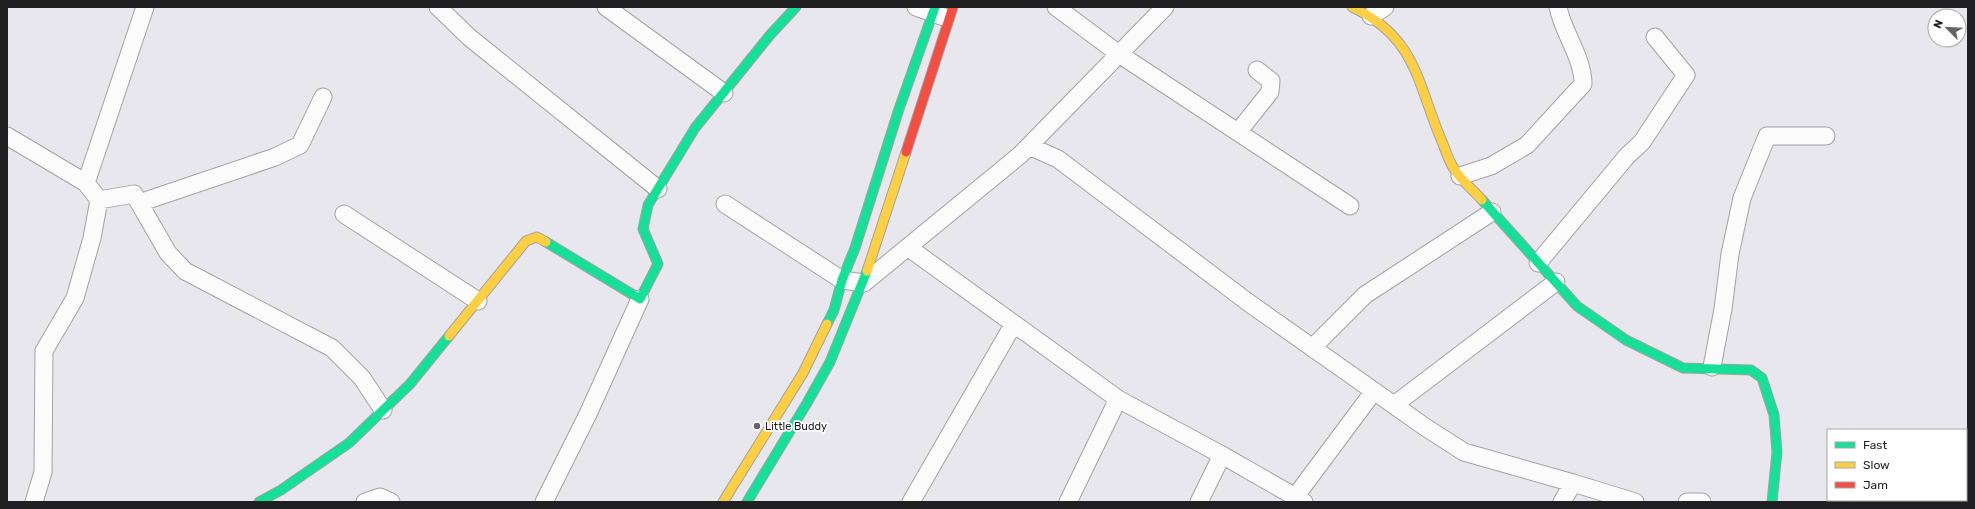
<svg xmlns="http://www.w3.org/2000/svg" width="1975" height="509" viewBox="0 0 1975 509" font-family="Rubik,sans-serif">
	<style>
		.lines { fill: none; stroke-linecap: round; stroke-linejoin: round }
		.street-casing { stroke: #a2a2a6; stroke-width: 19 }
		.fast-casing { stroke: #a2a2a6; stroke-width: 11 }
		.slow-casing { stroke: #a2a2a6; stroke-width: 11 }
		.jam-casing { stroke: #a2a2a6; stroke-width: 11 }
		.street { stroke: #fcfbfc; stroke-width: 17 }
		.fast { stroke: #16e098; stroke-width: 9 }
		.slow { stroke: #ffcf43; stroke-width: 9 }
		.jam { stroke: #f24e42; stroke-width: 9 }
		.poi-dot { fill: #666569; stroke: #fff; stroke-width: 1.5 }
		.labels { text-anchor: middle; stroke-width: 3.5; stroke-linejoin: round; paint-order: stroke }
		.poi-label { font-size: 11px; fill: #201f22; stroke: #fff; text-anchor: start }
	</style>
	<rect width="100%" height="100%" fill="#e8e7ed"/>
	<g class="lines">
		<defs>
			<path id="street" d="M438,7L469,37L658,189
				M606,7L724,93
				M916,7L944,17
				M1056,7L1119,54L1350,206
				M1371,16L1385,7
				M1238,132L1270,92L1271,81L1257,70
				M7,136L86,183L99,200L92,238L75,298L44,351L43,472L34,502
				M1029,146L1058,159L1249,303L1425,427L1464,452L1573,483
				M1460,176L1491,166L1527,145L1583,84C1583,57 1563,33 1558,7
				M86,183L145,7
				M99,200L134,194L168,253L185,271L332,348L362,378L383,410
				M139,203L275,157L300,145L323,97
				M725,204L842,280L864,283L1020,155L1165,7
				M344,214L478,301
				M909,248L1118,399L1222,455L1304,502
				M1538,263L1627,156L1642,142L1686,75L1655,37
				M1312,348L1365,295L1492,212
				M1712,367L1723,309L1730,254L1742,198L1767,136H1826
				M1394,405L1556,282
				M1295,497L1374,391
				M365,502L380,497L391,502
				M544,502L588,414L640,299
				M911,502L1013,325
				M1068,502L1118,399
				M1199,502L1222,455
				M1562,502L1573,483L1635,502
				M1687,502H1702"/>
			<path id="fast" d="M1482,200L1577,306L1626,340L1683,368L1751,370L1762,378L1774,415L1777,452L1772,502
				M546,242L640,299L658,264L643,229L648,205L695,128L770,35L796,7
				M827,324L834,310L842,280L855,248L899,109L935,7
				M259,502L281,490L349,443L410,384L449,336
				M747,502L807,403L830,362L867,271"/>
			<path id="slow" d="M1352,7C1418,38 1417,85 1443,144C1446,152 1449,161 1454,169C1461,180 1473,190 1482,200
				M867,271L906,152
				M449,336L526,241L537,237L546,242
				M723,502L803,373L827,324"/>
			<path id="jam" d="M906,152L953,7"/>
		</defs>
		<use href="#street" class="street-casing"/>
		<use href="#fast" class="fast-casing"/>
		<use href="#slow" class="slow-casing"/>
		<use href="#jam" class="jam-casing"/>
		<use href="#street" class="street"/>
		<use href="#fast" class="fast"/>
		<use href="#slow" class="slow"/>
		<use href="#jam" class="jam"/>
	</g>
	<circle class="poi-dot" cx="757" cy="426" r="4"/>
	<g class="labels">
		<g class="poi-label">
			<text x="765" y="430">Little Buddy</text>
		</g>
	</g>
	<rect width="1975" height="509" fill="none" stroke="#201f22" stroke-width="16"/>
	<rect x="1827" y="429" width="140" height="72" fill="#ffffff" stroke="#a6a5a7"/>
	<rect x="1835" y="442" width="20" height="6" fill="#16e098" stroke="#a6a5a7"/>
	<text x="1863" y="449" font-size="12" fill="#201f22">Fast</text>
	<rect x="1835" y="462" width="20" height="6" fill="#ffcf43" stroke="#a6a5a7"/>
	<text x="1863" y="469" font-size="12" fill="#201f22">Slow</text>
	<rect x="1835" y="482" width="20" height="6" fill="#f24e42" stroke="#a6a5a7"/>
	<text x="1863" y="489" font-size="12" fill="#201f22">Jam</text>
	<g transform="translate(1947 28) rotate(294)"><circle r="19" fill="#ffffff" stroke="#a6a5a7"/>
	<path d="M0-3L7 15L0 10L-7 15Z" fill="#666569"/>
	<text y="-6" font-size="11" font-weight="bold" text-anchor="middle" fill="#201f22">N</text>
	</g>
</svg>
